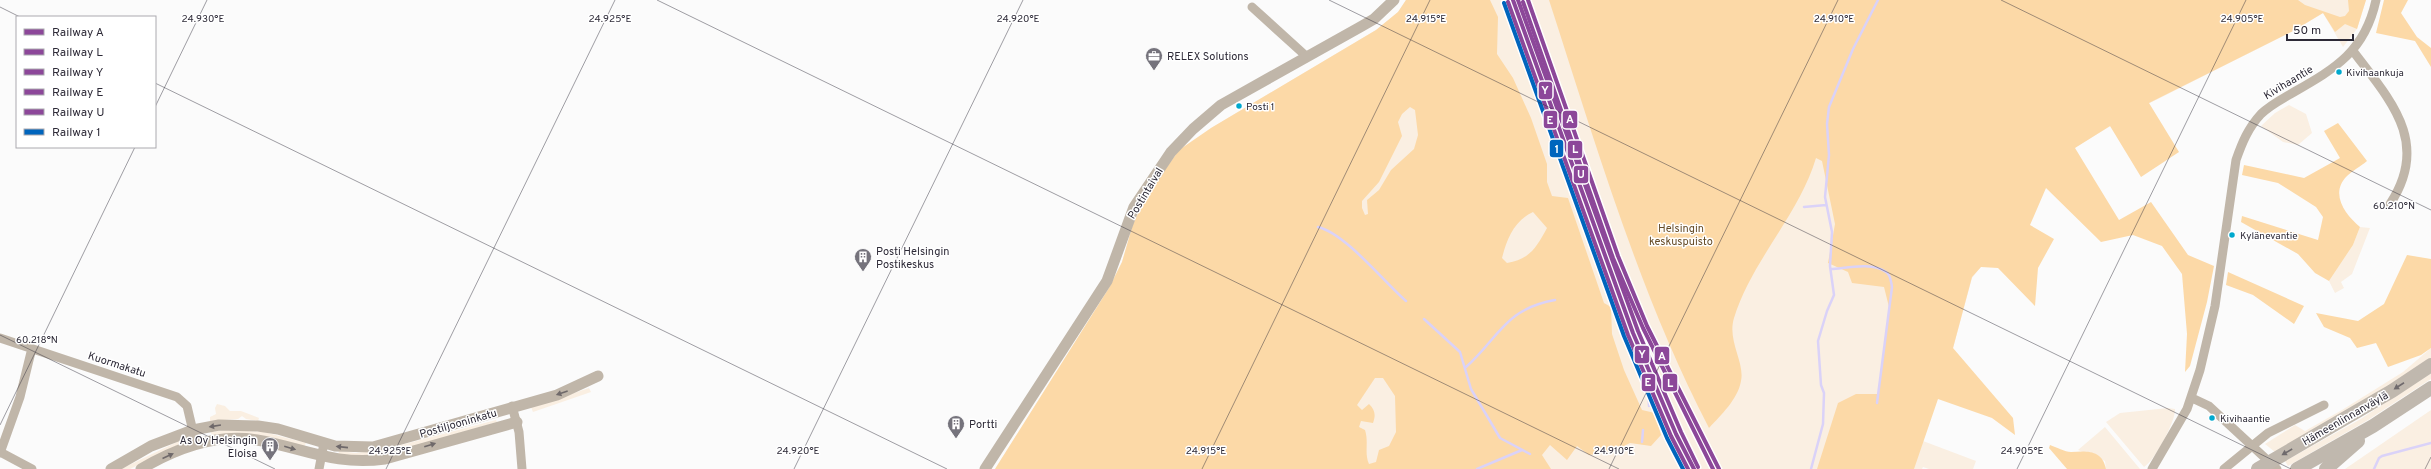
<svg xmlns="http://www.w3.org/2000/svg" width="2431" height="469" viewBox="0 0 2431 469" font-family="Overpass,sans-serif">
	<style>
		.green { fill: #faefe2 }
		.forest { fill: #fcd9a7; fill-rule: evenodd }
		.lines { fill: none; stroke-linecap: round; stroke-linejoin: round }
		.stream { stroke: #dad2f8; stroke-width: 2.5 }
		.minor { stroke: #c0b6a9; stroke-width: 9 }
		.tertiary { stroke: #c0b6a9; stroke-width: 11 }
		.trunk { stroke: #c0b8ae; stroke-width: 14 }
		.rail-1-casing { stroke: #fff; stroke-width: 7 }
		.rail-2-casing { stroke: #fff; stroke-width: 7 }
		.rail-3-casing { stroke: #fff; stroke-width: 7 }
		.rail-4-casing { stroke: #fff; stroke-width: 7 }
		.rail-5-casing { stroke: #fff; stroke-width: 7 }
		.rail-6-casing { stroke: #fff; stroke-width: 7 }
		.rail-1 { stroke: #8c4799; stroke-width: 4 }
		.rail-2 { stroke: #8c4799; stroke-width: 4 }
		.rail-3 { stroke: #8c4799; stroke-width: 4 }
		.rail-4 { stroke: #8c4799; stroke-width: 4 }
		.rail-5 { stroke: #8c4799; stroke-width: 4 }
		.rail-6 { stroke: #0065bd; stroke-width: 4 }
		.oneway { fill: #6f6a6d }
		.oneway2 { fill: #6f696a }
		.ticks { fill: none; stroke: #2d2a37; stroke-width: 1; stroke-opacity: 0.45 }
		.bus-dot { fill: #00a9ce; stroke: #fff; stroke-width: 1.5 }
		.labels { text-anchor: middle; stroke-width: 3; stroke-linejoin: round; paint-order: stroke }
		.bus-label { font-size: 10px; fill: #2d2a37; stroke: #fff; text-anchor: start }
		.poi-label { font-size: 11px; fill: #2d2a37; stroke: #fff; text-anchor: start }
		.street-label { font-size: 11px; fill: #2d2a37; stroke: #fff }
		.park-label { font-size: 11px; fill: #654b26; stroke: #fff }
		.ticks-label { font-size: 10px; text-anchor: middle; fill: #2d2a37; stroke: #fff; stroke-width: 3; stroke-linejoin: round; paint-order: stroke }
		.line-badge { stroke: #fff; stroke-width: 1.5 }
		.badge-label { font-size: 11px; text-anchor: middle; font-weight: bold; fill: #fff }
	</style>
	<rect width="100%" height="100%" fill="#fbfbfb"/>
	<path class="green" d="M1406,0H2366L2357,29L2343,47L2323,13L2293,31L2144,106L2074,148L1972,278L1948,367L1923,441L1976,461L1973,469H1929L1923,467L1922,469H995L1109,288L1122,262L1133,224L1147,195L1211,128L1376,30L1398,12Z
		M2289,105L2306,114L2312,133L2298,145L2283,142L2261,126L2275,113Z
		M2360,227L2370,228L2352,274L2341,282L2344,288L2335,293L2329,281L2353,245Z
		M2431,348V358L2402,378L2275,452L2265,444L2295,425L2305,431L2342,410L2403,372Z
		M2431,373V379L2368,420L2288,466L2285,461L2359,420Z
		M589,388L591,392L533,412L531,407Z
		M217,404L225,406L230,411H241L259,418L258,421L246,419L242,416L238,419L210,421V417L216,414L215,408Z
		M2168,408L2175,409C2176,421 2154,462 2144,467L2106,422L2120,413Z
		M2431,410V469H2345Z
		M496,420L497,422L384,455L338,456L339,451L356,453L386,449Z
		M2105,427L2140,469H2106L2105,461L2078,450Z
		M226,430L264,432L306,443L304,447L212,437L211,432Z
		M179,441L181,445L130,469H121Z"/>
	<path class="forest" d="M1406,0H1490L1498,17L1497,54L1513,78L1531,118L1547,164V182L1552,196L1568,198L1604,303L1611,307L1612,334L1624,370L1642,410L1655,413L1661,435L1651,446L1630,443L1614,451L1589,455L1577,446L1567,460L1550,445L1542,455L1551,469H995L1109,288L1122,262L1133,224L1147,195L1179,150L1211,128L1376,30L1398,12ZM1410,107L1415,110L1418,135L1414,149L1391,170L1379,190L1367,200L1368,214L1365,215L1362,208V201L1379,182L1402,136L1398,122L1402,114ZM1533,212L1547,228C1536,248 1530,259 1507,263L1502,258C1507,239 1514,221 1533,212ZM1375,378H1383L1395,396L1396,432L1389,446L1379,450L1376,462L1369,464C1364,453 1369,442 1365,430L1359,427L1361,421L1373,423C1376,415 1375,410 1369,404L1362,410L1357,405Z
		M1549,0H2298L2305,5L2340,17L2345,16L2349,11L2348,0H2366L2357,29L2345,24L2335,32L2323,13L2293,31L2149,103L2179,152L2141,177L2110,126L2075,148L2119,220L2151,202L2188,255L2214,266L2207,302L2190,366L2185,372L2187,334L2182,274L2162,246L2133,235L2101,242L2046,188L2030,225L2054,239L2038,268L2035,306L1998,268L1981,267L1972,277L1953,348L2013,418L2015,435L1992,418L1938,399L1914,469H1817L1838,403L1856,394H1878L1889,307L1884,287L1852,283L1848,272L1828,263L1835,224L1822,161L1816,158C1799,215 1752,260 1734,318C1727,341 1745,362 1741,381C1738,399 1721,415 1709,428C1639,293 1596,145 1549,0Z
		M2384,0H2408L2401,13L2417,37L2431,48V67L2415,41L2376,33Z
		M2338,123L2367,161C2361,166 2352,171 2347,176C2329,194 2346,215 2360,227L2353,245L2329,281L2315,273L2298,254L2241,222L2242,216L2318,240L2323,217L2316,207L2278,183L2242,175L2244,165L2304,178L2340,158L2324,131Z
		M2407,255L2431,259V348L2421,355L2388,367L2376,343L2357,348L2350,338L2324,327L2316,313L2358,321L2384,304Z
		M2228,272L2304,306L2294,324L2253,295L2226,285Z
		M2050,445C2056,447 2065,452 2071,452C2088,451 2102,450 2106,469H2067L2049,448Z"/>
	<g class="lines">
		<path class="stream" d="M1525,58L1622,328L1648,386L1649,406
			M1804,207L1826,205
			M1318,227C1346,234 1383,281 1406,301
			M1831,269C1847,268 1872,262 1886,272C1891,275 1891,282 1892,287L1877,403
			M1424,319L1460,352L1471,389L1500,438L1530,454
			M1466,367C1499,338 1504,309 1555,300
			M1642,442L1643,430
			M1477,469L1522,450
			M1811,469L1823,424L1824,393L1821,385L1818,341L1827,311L1834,295L1830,266L1832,232L1825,197L1829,155L1827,124L1829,107L1853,49L1878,0
			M2374,469L2379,458L2382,456L2431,443"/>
		<path class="minor" d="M1252,7L1306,56
			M2353,51C2390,100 2431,142 2390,204
			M0,338L177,397L187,406L196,444
			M2192,398L2209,406L2277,469
			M512,406L519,432L522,469
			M0,452L32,469
			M0,453L20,397L32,348
			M319,469L324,443
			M2152,469L2187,409L2200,370L2215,306L2236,160C2242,143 2248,128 2261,114C2270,105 2282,99 2294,92C2336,68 2365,51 2376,0
			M2224,469L2268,433L2324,405"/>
		<path class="tertiary" d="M111,469L151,446L193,430L219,425L258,426L278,429L335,446L373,447L557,395L598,376
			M141,469C175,449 216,433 257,440C304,448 334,466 385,459L517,422
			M985,469L1107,281L1134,207L1171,152L1193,129L1221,105L1362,26L1374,19L1394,0"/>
		<path class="trunk" d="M2258,469L2392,391L2431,365
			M2297,469L2373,426L2431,388
			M2326,469L2358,441"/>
		<defs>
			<path id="rail-1" d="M1528,0L1618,256L1647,326L1719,469"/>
			<path id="rail-2" d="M1523,2L1613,258L1643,328L1713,469"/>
			<path id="rail-3" d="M1513,0L1633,333L1676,434L1694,469"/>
			<path id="rail-4" d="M1508,2L1628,335L1671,436L1688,469"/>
			<path id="rail-5" d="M1518,0L1638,331L1681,432L1698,467"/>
			<path id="rail-6" d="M1504,3L1624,336L1667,438L1683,469"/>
		</defs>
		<use href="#rail-1" class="rail-1-casing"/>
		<use href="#rail-2" class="rail-2-casing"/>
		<use href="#rail-3" class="rail-3-casing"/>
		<use href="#rail-4" class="rail-4-casing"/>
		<use href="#rail-5" class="rail-5-casing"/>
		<use href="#rail-6" class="rail-6-casing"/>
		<use href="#rail-1" class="rail-1"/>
		<use href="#rail-2" class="rail-2"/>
		<use href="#rail-3" class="rail-3"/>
		<use href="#rail-4" class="rail-4"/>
		<use href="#rail-5" class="rail-5"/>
		<use href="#rail-6" class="rail-6"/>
	</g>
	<defs><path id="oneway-solid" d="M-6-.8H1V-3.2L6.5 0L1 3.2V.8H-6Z"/></defs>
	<g class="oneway">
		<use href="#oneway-solid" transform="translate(2399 386) rotate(147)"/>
		<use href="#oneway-solid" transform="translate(2287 452) rotate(150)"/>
	</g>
	<g class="oneway2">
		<use href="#oneway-solid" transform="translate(562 393) rotate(161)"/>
		<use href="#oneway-solid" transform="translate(215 426) rotate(171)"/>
		<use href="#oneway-solid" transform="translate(430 445) rotate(-17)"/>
		<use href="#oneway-solid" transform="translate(342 447) rotate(-174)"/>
		<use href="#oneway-solid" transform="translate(290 448) rotate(16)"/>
		<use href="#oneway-solid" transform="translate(168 456) rotate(-24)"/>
	</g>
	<path class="ticks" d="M657,0L1619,469M1329,0L2291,469M2001,0L2431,210M0,7L20,17M155,83L947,469M155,107L207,0M0,335L275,469M0,425L135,147M386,469L615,0M794,469L1023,0M1202,469L1430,0M1609,469L1838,0M2017,469L2246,0M2425,469L2431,457"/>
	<defs>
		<symbol id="office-pin" viewBox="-11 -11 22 30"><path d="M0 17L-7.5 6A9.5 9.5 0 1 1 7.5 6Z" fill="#75737c" stroke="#fff"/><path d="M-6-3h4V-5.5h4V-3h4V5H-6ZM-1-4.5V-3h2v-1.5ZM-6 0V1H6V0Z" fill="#fff"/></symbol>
		<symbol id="building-pin" viewBox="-11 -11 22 30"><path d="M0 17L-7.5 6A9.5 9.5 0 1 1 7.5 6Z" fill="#75737c" stroke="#fff"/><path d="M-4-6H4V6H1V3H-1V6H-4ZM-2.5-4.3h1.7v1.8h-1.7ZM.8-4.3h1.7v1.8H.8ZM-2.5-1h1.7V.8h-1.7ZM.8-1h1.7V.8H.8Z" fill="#fff"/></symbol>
	</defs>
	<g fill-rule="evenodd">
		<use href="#office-pin" x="1144" y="46" width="20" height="27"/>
		<use href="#building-pin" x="853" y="247" width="20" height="27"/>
		<use href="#building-pin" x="946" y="414" width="20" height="27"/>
		<use href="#building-pin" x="260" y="436" width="20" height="27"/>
	</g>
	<g class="bus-dot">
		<circle cx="2339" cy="72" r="3.5"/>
		<circle cx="1239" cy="106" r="3.5"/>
		<circle cx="2232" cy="235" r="3.5"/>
		<circle cx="2212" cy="418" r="3.5"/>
	</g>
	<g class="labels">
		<g class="bus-label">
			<text x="2346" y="76">Kivihaankuja</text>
			<text x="1246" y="110">Posti 1</text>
			<text x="2240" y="239">Kylänevantie</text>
			<text x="2220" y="422">Kivihaantie</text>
		</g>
		<g class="poi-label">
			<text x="1167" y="60">RELEX Solutions</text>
			<text x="876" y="255">Posti Helsingin<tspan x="876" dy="13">Postikeskus</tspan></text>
			<text x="969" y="428">Portti</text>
			<text x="257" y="444" text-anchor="end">As Oy Helsingin<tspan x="257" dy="13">Eloisa</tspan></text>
		</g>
		<g class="street-label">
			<text transform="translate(2288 82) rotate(-31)" y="4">Kivihaantie</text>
			<text transform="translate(1145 193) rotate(-59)" y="4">Postintaival</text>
			<text transform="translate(117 364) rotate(18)" y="4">Kuormakatu</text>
			<text transform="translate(2345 418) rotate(-30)" y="4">Hämeenlinnanväylä</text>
			<text transform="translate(458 423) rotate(-16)" y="4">Postiljooninkatu</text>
		</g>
		<g class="park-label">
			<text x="1681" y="232">Helsingin<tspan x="1681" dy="13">keskuspuisto</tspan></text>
		</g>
	</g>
	<g class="ticks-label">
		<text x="203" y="22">24.930°E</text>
		<text x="610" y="22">24.925°E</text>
		<text x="1018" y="22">24.920°E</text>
		<text x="1426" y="22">24.915°E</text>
		<text x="1834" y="22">24.910°E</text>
		<text x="2242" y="22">24.905°E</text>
		<text x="2394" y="209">60.210°N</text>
		<text x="37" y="343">60.218°N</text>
		<text x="390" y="454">24.925°E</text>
		<text x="798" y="454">24.920°E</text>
		<text x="1206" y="454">24.915°E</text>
		<text x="1614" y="454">24.910°E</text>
		<text x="2022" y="454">24.905°E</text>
	</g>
	<g class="line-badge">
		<rect x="1538" y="81" width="15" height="19" rx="4" fill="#8c4799"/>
		<rect x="1562" y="110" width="16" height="19" rx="4" fill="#8c4799"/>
		<rect x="1543" y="110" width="15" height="19" rx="4" fill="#8c4799"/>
		<rect x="1549" y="139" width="15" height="19" rx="4" fill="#0065bd"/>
		<rect x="1567" y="140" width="16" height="19" rx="4" fill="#8c4799"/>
		<rect x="1573" y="165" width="16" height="19" rx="4" fill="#8c4799"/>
		<rect x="1634" y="345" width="16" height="19" rx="4" fill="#8c4799"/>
		<rect x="1654" y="346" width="16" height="19" rx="4" fill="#8c4799"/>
		<rect x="1641" y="373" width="15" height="19" rx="4" fill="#8c4799"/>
		<rect x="1662" y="373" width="16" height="19" rx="4" fill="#8c4799"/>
	</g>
	<g class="badge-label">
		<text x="1545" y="94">Y</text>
		<text x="1570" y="123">A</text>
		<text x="1550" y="124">E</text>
		<text x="1557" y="153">1</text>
		<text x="1575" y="153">L</text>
		<text x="1581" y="178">U</text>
		<text x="1642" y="358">Y</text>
		<text x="1662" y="360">A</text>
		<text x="1648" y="386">E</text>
		<text x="1670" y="387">L</text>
	</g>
	<rect x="16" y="16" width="140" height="132" fill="#ffffff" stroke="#abaaaf"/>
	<rect x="24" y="29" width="20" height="6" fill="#8c4799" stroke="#abaaaf"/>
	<text x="52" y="36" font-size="12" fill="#2d2a37">Railway A</text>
	<rect x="24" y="49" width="20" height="6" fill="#8c4799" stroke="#abaaaf"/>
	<text x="52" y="56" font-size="12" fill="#2d2a37">Railway L</text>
	<rect x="24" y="69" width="20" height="6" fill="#8c4799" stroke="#abaaaf"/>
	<text x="52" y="76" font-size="12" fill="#2d2a37">Railway Y</text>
	<rect x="24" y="89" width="20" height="6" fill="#8c4799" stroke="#abaaaf"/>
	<text x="52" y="96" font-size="12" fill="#2d2a37">Railway E</text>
	<rect x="24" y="109" width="20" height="6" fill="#8c4799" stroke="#abaaaf"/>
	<text x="52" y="116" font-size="12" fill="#2d2a37">Railway U</text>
	<rect x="24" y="129" width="20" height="6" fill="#0065bd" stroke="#abaaaf"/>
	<text x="52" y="136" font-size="12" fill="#2d2a37">Railway 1</text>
	<path d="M2287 34v6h66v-6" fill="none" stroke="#2d2a37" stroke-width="2"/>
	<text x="2293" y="34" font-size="12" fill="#2d2a37" stroke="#ffffff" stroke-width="3" paint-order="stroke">50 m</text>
</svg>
